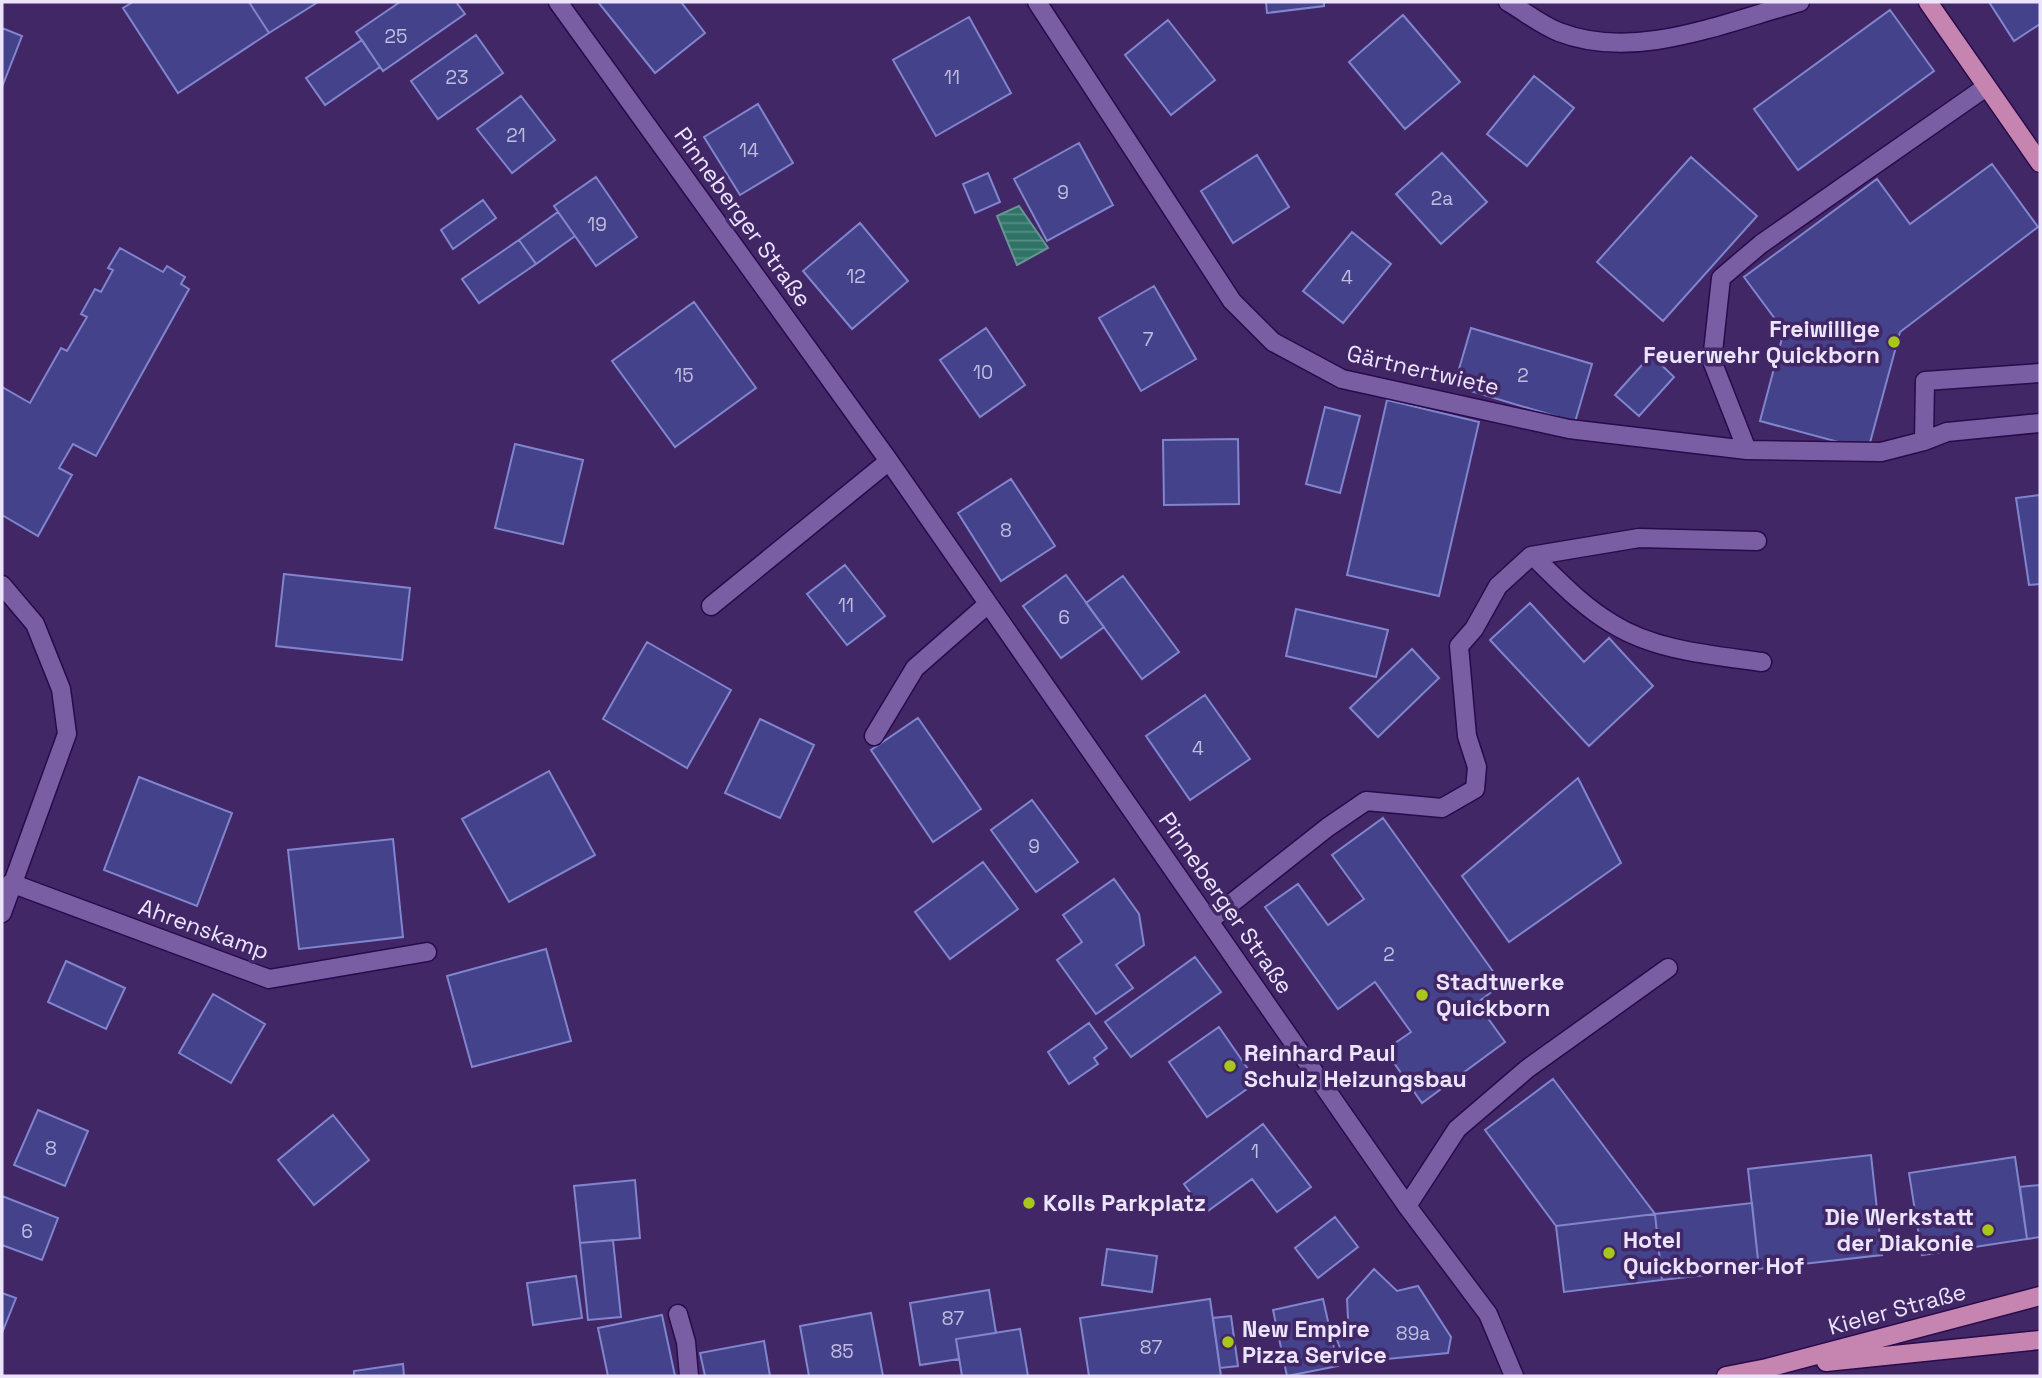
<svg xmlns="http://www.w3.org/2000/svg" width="2042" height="1378" viewBox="0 0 2042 1378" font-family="'Space Grotesk',sans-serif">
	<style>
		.water { fill: url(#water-rules); stroke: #679593; stroke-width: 2 }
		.building { fill: #43428b; stroke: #8185ce; stroke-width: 2 }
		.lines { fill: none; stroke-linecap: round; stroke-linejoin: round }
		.minor-casing { stroke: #290a4a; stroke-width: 21 }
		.major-casing { stroke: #290a4a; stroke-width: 21 }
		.minor { stroke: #795ea3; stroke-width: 18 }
		.major { stroke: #c684b0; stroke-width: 18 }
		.poi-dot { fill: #a8c71d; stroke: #422767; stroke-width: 2.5 }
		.labels { text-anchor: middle; stroke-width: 7; stroke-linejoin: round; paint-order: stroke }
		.number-label { font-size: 19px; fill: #c1bcdf }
		.street-label { font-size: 23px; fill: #ebe4fb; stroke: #422767 }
		.poi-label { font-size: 23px; font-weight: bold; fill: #ebe4fb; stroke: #422767; text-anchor: start }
	</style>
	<defs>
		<pattern id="water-rules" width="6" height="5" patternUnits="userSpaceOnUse" patternTransform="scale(1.75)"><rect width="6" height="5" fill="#2f7367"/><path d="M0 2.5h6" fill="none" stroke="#578d85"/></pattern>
	</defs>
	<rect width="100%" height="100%" fill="#422767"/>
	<path class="water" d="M1019,206L1048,248L1017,265L997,216Z"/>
	<path class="building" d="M133,2H249L269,33L178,93L123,8Z
		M249,2H318L269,33Z
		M400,2H456L465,14L383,71L356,32Z
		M598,2H681L705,33L655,73Z
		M1266,2H1324V6L1267,13Z
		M1989,2H2040V24L2014,41Z
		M1890,10L1934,71L1798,170L1754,109Z
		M1403,15L1460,82L1405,129L1349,62Z
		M969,17L1011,93L936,136L893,60Z
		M1168,20L1215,80L1171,115L1125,55Z
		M2,28L22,36L2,87Z
		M476,35L503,73L438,119L411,81Z
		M362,40L380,67L325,105L306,78Z
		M1534,76L1574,108L1527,166L1487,134Z
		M521,96L555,140L512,173L477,129Z
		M758,104L793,163L740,195L704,137Z
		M1079,143L1113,205L1047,241L1014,179Z
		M1442,153L1487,202L1441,244L1396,194Z
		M1257,155L1289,207L1233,243L1201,191Z
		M1691,157L1757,216L1663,321L1597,262Z
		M1992,164L2038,227L1900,332L1868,450L1760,421L1784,331L1744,277L1877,179L1910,224Z
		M988,173L1000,202L975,213L963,184Z
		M596,177L637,237L596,266L554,206Z
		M483,200L496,218L453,249L441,230Z
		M558,212L575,236L536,264L519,240Z
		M860,223L908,281L852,329L803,271Z
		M1352,232L1391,264L1343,323L1303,291Z
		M519,240L536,264L479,303L462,279Z
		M120,248L163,272L167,266L185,277L181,284L189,289L96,456L73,444L59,468L72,475L38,536L2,515V387L30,403L61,348L67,351L87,317L81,314L95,289L101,292L113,270L108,268Z
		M1154,286L1196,359L1141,391L1099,318Z
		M694,302L756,388L675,447L612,361Z
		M986,328L1025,385L980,417L940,360Z
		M1471,328L1592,364L1575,422L1454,386Z
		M1651,355L1674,377L1639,416L1615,395Z
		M1387,400L1479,422L1439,596L1347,575Z
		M1325,407L1360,416L1340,493L1306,484Z
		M1238,439L1239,504L1164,505L1163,440Z
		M515,444L583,460L563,544L495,528Z
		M1011,479L1055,546L1001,581L958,513Z
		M2040,495V584L2029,585L2016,498Z
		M845,565L885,616L847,645L807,594Z
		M284,574L410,588L402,660L276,646Z
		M1066,575L1104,627L1061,658L1023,606Z
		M1123,576L1179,652L1142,679L1086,603Z
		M1530,603L1584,662L1609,638L1653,686L1589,746L1490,640Z
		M1296,609L1388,630L1376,677L1286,656Z
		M647,642L731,690L687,768L603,719Z
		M1412,649L1439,678L1378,737L1350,708Z
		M1205,695L1250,759L1190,800L1146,736Z
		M918,718L981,809L933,842L871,750Z
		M760,719L814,745L780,818L725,793Z
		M549,771L595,855L509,902L462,819Z
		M139,777L232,813L197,906L104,870Z
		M1578,778L1621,863L1509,942L1462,876Z
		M1032,800L1078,862L1036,892L991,830Z
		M1383,818L1502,984L1477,1003L1505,1042L1422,1103L1385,1050L1411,1032L1375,982L1338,1009L1265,907L1298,884L1328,925L1364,899L1332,855Z
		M393,839L403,937L299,949L288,850Z
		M983,862L1018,909L950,959L915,912Z
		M1114,879L1139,914L1144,945L1116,965L1133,988L1096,1014L1057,960L1082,942L1063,915Z
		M546,949L571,1041L472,1067L447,976Z
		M1195,957L1221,992L1131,1057L1105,1022Z
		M66,961L125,988L106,1029L48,1002Z
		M213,994L265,1024L231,1083L179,1053Z
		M1089,1023L1107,1048L1094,1058L1098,1064L1069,1084L1048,1052Z
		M1219,1027L1257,1082L1207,1117L1169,1062Z
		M1553,1079L1655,1214L1556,1226L1485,1130Z
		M38,1110L88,1131L65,1186L14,1165Z
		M333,1115L369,1160L314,1205L278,1160Z
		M1263,1124L1311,1187L1277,1212L1252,1179L1205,1213L1184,1184Z
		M1871,1155L1882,1255L1759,1269L1748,1169Z
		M2015,1157L2027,1239L1922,1255L1909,1173Z
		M635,1180L640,1238L580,1243L574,1186Z
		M2040,1185V1237L2027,1239L2020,1187Z
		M2,1196L58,1218L42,1260L2,1245Z
		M1752,1203L1759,1269L1662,1280L1655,1214Z
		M1655,1214L1662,1280L1564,1292L1556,1226Z
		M1335,1217L1358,1247L1318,1278L1295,1248Z
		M613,1240L621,1317L588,1320L580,1243Z
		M1107,1249L1157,1256L1152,1292L1102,1285Z
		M1374,1269L1397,1291L1418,1286L1451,1337L1448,1353L1346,1363L1335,1335L1348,1318L1347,1299Z
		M576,1276L582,1318L533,1325L527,1283Z
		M989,1290L996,1333L956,1339L959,1359L920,1365L910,1303Z
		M2,1293L16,1298L2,1333Z
		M1210,1299L1221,1376H1089L1080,1318Z
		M1323,1299L1338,1366L1287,1376L1273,1310Z
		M871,1313L883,1376H809L800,1326Z
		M662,1315L675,1376H608L598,1328Z
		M1231,1316L1238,1366L1220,1368L1213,1318Z
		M1020,1329L1028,1376H962L956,1339Z
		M764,1341L770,1376H705L700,1353Z
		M403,1364L404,1376H354V1371Z"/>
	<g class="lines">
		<defs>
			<path id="minor" d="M558,2L889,461L1407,1206L1488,1314L1514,1376
				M1037,2L1232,301L1273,342L1342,379L1569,429L1747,450
				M1508,2C1524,11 1541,25 1559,32C1636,62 1725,22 1800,2
				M1986,87L1761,244L1721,278L1712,361L1747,450L1881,452L1924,441L1925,381L2040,373
				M1924,441L1947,432L2040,423
				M1533,556C1558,580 1581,605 1611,623C1655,651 1712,655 1762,662
				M2,585L35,624L61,689L67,734L2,913
				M711,606L889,461
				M874,736L915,668L988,604
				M11,883L269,979L427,952
				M1209,921L1328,827L1366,801L1442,808L1475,789L1477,767L1467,736L1459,646L1474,629L1498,586L1531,556L1639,538L1757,541
				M1407,1206L1457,1129L1527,1069L1668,968
				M678,1314L686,1342L689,1376"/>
			<path id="major" d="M1928,2L2040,163
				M1826,1362L2040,1340
				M1726,1376L1767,1368L2040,1296"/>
		</defs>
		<use href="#minor" class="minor-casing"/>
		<use href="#major" class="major-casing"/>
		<use href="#minor" class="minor"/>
		<use href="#major" class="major"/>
	</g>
	<g class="poi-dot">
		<circle cx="1894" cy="342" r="7"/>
		<circle cx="1422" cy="995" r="7"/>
		<circle cx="1230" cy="1066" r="7"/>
		<circle cx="1029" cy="1203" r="7"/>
		<circle cx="1988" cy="1230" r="7"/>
		<circle cx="1609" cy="1253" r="7"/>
		<circle cx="1228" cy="1342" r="7"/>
	</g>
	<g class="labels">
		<g class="number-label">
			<text x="396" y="43">25</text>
			<text x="457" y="84">23</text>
			<text x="952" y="84">11</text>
			<text x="516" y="142">21</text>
			<text x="749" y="157">14</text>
			<text x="1063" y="199">9</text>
			<text x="1442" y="205">2a</text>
			<text x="597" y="231">19</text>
			<text x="856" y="283">12</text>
			<text x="1347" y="284">4</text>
			<text x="1148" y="346">7</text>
			<text x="983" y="379">10</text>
			<text x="684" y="382">15</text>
			<text x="1523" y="382">2</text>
			<text x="1006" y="537">8</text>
			<text x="846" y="612">11</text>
			<text x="1064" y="624">6</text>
			<text x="1198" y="755">4</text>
			<text x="1034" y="853">9</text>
			<text x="1389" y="961">2</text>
			<text x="51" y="1155">8</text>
			<text x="1255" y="1158">1</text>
			<text x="27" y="1238">6</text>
			<text x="953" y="1325">87</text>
			<text x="1413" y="1340">89a</text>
			<text x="1151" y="1354">87</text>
			<text x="842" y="1358">85</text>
		</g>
		<g class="street-label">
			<text transform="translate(743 217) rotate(54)" y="8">Pinneberger Straße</text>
			<text transform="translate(1423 370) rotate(13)" y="8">Gärtnertwiete</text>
			<text transform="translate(1226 903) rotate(55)" y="8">Pinneberger Straße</text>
			<text transform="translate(204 929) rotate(20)" y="8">Ahrenskamp</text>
			<text transform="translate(1897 1309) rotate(-15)" y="8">Kieler Straße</text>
		</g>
		<g class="poi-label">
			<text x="1880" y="337" text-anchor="end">Freiwillige<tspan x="1880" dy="26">Feuerwehr Quickborn</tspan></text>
			<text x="1436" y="990">Stadtwerke<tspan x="1436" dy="26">Quickborn</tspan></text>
			<text x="1244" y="1061">Reinhard Paul<tspan x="1244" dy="26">Schulz Heizungsbau</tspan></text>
			<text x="1043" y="1211">Kolls Parkplatz</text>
			<text x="1974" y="1225" text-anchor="end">Die Werkstatt<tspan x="1974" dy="26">der Diakonie</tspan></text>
			<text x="1623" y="1248">Hotel<tspan x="1623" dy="26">Quickborner Hof</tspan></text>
			<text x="1242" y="1337">New Empire<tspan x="1242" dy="26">Pizza Service</tspan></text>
		</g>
	</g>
	<rect width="2042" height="1378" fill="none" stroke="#ebe4fb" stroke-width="7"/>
</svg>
